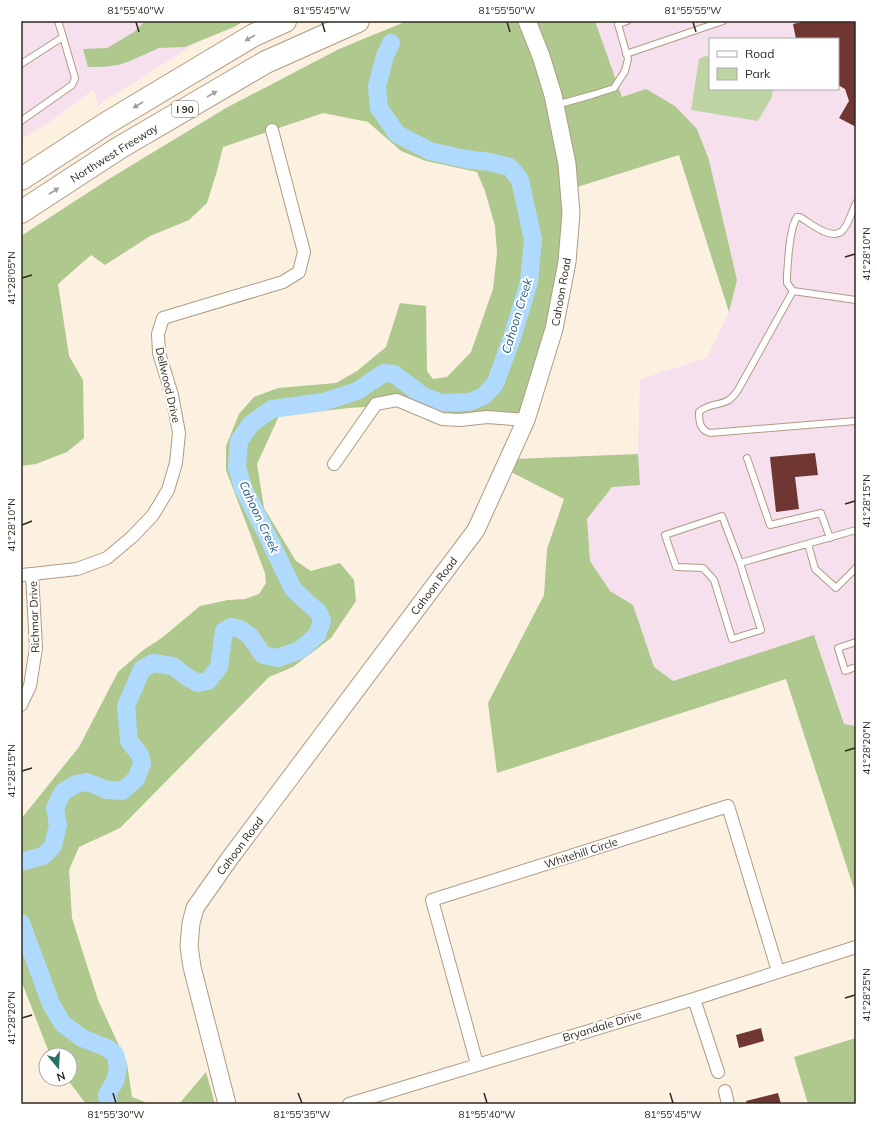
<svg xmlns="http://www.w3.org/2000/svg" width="877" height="1125" viewBox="0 0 877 1125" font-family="Mulish,sans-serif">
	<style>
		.commercial { fill: #f7e0ee; fill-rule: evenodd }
		.green { fill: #bfd4a5 }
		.forest { fill: #aec88e }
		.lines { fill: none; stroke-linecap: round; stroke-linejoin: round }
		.river { stroke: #afdafd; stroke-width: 18 }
		.building { fill: #703632 }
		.lane-casing { stroke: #af9b83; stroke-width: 8 }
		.street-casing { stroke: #af9b83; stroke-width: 14 }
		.secondary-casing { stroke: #af9b83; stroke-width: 19 }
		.highway-casing { stroke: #af9b83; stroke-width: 24 }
		.lane { stroke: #fff; stroke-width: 6 }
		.street { stroke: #fff; stroke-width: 12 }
		.secondary { stroke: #fff; stroke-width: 17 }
		.highway { stroke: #fff; stroke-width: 22 }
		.oneway { fill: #a29e9a }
		.ticks { fill: none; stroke: #30281f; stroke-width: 1.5 }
		.labels { text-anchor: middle; stroke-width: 4; stroke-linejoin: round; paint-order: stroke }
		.shield { fill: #fff; stroke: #6e6862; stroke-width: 1 }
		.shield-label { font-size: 10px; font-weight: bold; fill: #30281f }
		.street-label { font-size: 11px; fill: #30281f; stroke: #fff }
		.water-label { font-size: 12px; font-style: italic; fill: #1b5780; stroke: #fff }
		.neatline { fill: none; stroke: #30281f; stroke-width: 1.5 }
		.ticks-label { font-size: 10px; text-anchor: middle; fill: #30281f }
	</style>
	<rect width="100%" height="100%" fill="#fcf0e1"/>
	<path class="commercial" d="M24,21H231L98,105L94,89L54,119L21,140V23Z
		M595,21H856V726L844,724L814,635L673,681L654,667L633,605L610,591L590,561L587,519L612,487L640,485L638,454L640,379L707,358L729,312L737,280L709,160L697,129L622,97ZM710,39H838V89H710Z"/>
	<path class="green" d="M705,56L710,57V89H773L772,97L758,121L691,110L699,59Z"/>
	<path class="forest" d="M145,21H244L234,27L185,47L159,48L130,61L118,65L102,67H88L83,49L107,48L134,32Z
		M407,21H595L622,97L646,89L675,106L697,129L709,160L737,280L729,312L679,155L574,188L528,424L482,422L397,405L349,408L279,416L257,464L264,508L296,561L311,571L340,563L354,580L356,601L331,638L293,667L269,677L120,828L79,847L69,870L72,918L98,1000L127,1063L132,1097L150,1104H86L67,1079H70V1055H50L21,980V819L79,747L118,672L142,651L163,637L200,606L228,600L245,599L259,594L266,583L265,573L226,470V446L239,414L254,397L278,388L336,383L357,371L386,347L400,303L426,306L427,371L433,379L447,377L471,352L493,289L497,253L495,226L485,191L477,172L426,161L401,151L368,122L323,113L223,147L217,171L207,203L189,220L150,236L105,265L91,255L58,284L69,356L83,380L84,438L67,452L36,464L21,466V236L109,179L226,108L339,49Z
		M638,454L640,485L612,487L587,519L590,561L610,591L633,605L654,667L673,681L814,635L844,724L856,726V895L786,679L497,773L488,703L544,595L547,549L564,499L509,471L514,459Z
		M856,1038V1104H808L794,1057Z
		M206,1072L215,1104H179Z"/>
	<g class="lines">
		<path class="river" d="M21,862L43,856L53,846L58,825L55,808L63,792L76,784L87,782L107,790L122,791L136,779L142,764L140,755L129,741L126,706L142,669L153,663L173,666L187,677L198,683L208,681L219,667L224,631L231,627L240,629L250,636L263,655L278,658L300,650L317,635L322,621L319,613L293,589L270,541L243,488L237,467L239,441L251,424L272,409L323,402L357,391L384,373L394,374L423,396L441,403L469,402L484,396L495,384L513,335L529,282L533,240L520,180L510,167L490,162L465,159L430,151L397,134L379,108L377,86L385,56L391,43
			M21,923L51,1004L63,1024L82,1038L107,1048L115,1054L118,1066L116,1079L107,1095L109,1104"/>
	</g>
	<path class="building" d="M806,21H856V127L839,118L849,101L845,89L838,85V39H796L793,24Z
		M815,453L818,475L795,477L799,509L776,512L770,457Z
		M761,1028L764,1041L739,1048L736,1035Z
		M778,1093L781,1104H747L746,1101Z"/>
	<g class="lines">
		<defs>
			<path id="lane" d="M626,54L723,21
				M21,64L63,37L58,21
				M556,105L592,95L614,88L625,71L628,59L618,24L627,21
				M21,121L72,85L75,78L63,37
				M856,203C852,211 848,226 842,231C831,241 810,223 800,217H797C789,229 788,262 787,276V283L793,291L856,300
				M793,291L738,390C736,393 733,397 729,400C719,406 709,403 699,412C699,422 700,430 710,433L856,421
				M747,458L770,525L821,513L830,538
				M722,516L740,563L761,630L732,639L714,580L703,568L676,567L665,535Z
				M808,544L815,569L836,588L856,568
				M740,563L856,530
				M856,642L838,648L845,671L856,667"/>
			<path id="street" d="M334,464L376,404L397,400L442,419L460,420L487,417L526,420
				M21,575L32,574L77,569L107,558L132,537L153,515L168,490L176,463L179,433L172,395L159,353L158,334L163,318L283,282L299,272L304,252L272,130
				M21,705L30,686L36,648L32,574
				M694,999L718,1072
				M477,1064L432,900L728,806L778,971
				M725,1091L728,1104
				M349,1104L694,999L856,947"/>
			<path id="secondary" d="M227,1104L192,967L189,946L191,923L195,908L230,858L476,530L526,420L554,329L567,262L571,213L567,164L553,95L541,56L527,21"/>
			<path id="highway" d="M21,179L107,123L254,35L285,21
				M21,212L119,148L266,62L358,21"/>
		</defs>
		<use href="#lane" class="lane-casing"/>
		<use href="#street" class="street-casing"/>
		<use href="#secondary" class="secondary-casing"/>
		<use href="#highway" class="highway-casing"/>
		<use href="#lane" class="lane"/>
		<use href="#street" class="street"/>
		<use href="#secondary" class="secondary"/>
		<use href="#highway" class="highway"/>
	</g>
	<defs><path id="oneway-solid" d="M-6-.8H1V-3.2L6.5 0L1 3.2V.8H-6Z"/></defs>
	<g class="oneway">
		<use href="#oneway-solid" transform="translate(250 38) rotate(150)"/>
		<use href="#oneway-solid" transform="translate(212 94) rotate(-30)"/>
		<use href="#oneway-solid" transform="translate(138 105) rotate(149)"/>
		<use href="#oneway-solid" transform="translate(54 191) rotate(-33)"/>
	</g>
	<path class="ticks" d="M136,22L139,32M322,22L325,32M507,22L510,32M693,22L696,32M845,257L855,254M22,278L32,275M845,504L855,501M22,525L32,521M845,751L855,748M22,771L32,768M845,998L855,995M22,1018L32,1015M113,1093L116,1103M298,1093L302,1103M484,1093L487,1103M670,1093L673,1103"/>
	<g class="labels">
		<rect class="shield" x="172" y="101" width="26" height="16" rx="3"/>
		<g class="shield-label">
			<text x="185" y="113">I 90</text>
		</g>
		<g class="street-label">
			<text transform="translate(114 153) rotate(-32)" y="4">Northwest Freeway</text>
			<text transform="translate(561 292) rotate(-80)" y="4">Cahoon Road</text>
			<text transform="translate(168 385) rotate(77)" y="4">Dellwood Drive</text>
			<text transform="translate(434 586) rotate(-53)" y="4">Cahoon Road</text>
			<text transform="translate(34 617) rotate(-92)" y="4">Richmar Drive</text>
			<text transform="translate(240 846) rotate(-53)" y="4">Cahoon Road</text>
			<text transform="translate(581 853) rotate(-18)" y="4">Whitehill Circle</text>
			<text transform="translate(602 1026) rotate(-17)" y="4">Bryandale Drive</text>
		</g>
		<g class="water-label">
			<text transform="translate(517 316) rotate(-73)" y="4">Cahoon Creek</text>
			<text transform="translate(259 517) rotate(65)" y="4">Cahoon Creek</text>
		</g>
	</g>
	<rect width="877" height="1125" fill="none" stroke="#ffffff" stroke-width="44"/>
	<rect x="709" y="38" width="130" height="52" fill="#ffffff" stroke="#aca9a5"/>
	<rect x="717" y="51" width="20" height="6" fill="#ffffff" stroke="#aca9a5"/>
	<text x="745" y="58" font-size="12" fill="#30281f">Road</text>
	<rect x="717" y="68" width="20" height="12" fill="#bfd4a5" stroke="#aca9a5"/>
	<text x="745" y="78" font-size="12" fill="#30281f">Park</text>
	<g transform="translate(58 1067) rotate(162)"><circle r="19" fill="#ffffff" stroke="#aca9a5"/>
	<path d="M0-3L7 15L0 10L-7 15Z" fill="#287067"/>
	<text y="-6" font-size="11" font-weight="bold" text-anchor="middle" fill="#30281f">N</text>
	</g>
	<rect x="22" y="22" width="833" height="1081" class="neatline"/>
	<g class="ticks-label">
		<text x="136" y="14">81°55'40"W</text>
		<text x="322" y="14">81°55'45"W</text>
		<text x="507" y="14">81°55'50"W</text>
		<text x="693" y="14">81°55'55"W</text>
		<text transform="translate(866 254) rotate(-90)" y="4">41°28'10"N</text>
		<text transform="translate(11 278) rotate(-90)" y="4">41°28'05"N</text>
		<text transform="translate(866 501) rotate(-90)" y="4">41°28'15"N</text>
		<text transform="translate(11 525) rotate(-90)" y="4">41°28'10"N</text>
		<text transform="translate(866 748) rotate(-90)" y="4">41°28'20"N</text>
		<text transform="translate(11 771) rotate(-90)" y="4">41°28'15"N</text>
		<text transform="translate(866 995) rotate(-90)" y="4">41°28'25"N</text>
		<text transform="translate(11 1018) rotate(-90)" y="4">41°28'20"N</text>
		<text x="116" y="1118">81°55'30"W</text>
		<text x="302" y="1118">81°55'35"W</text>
		<text x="487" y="1118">81°55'40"W</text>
		<text x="673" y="1118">81°55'45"W</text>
	</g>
</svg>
